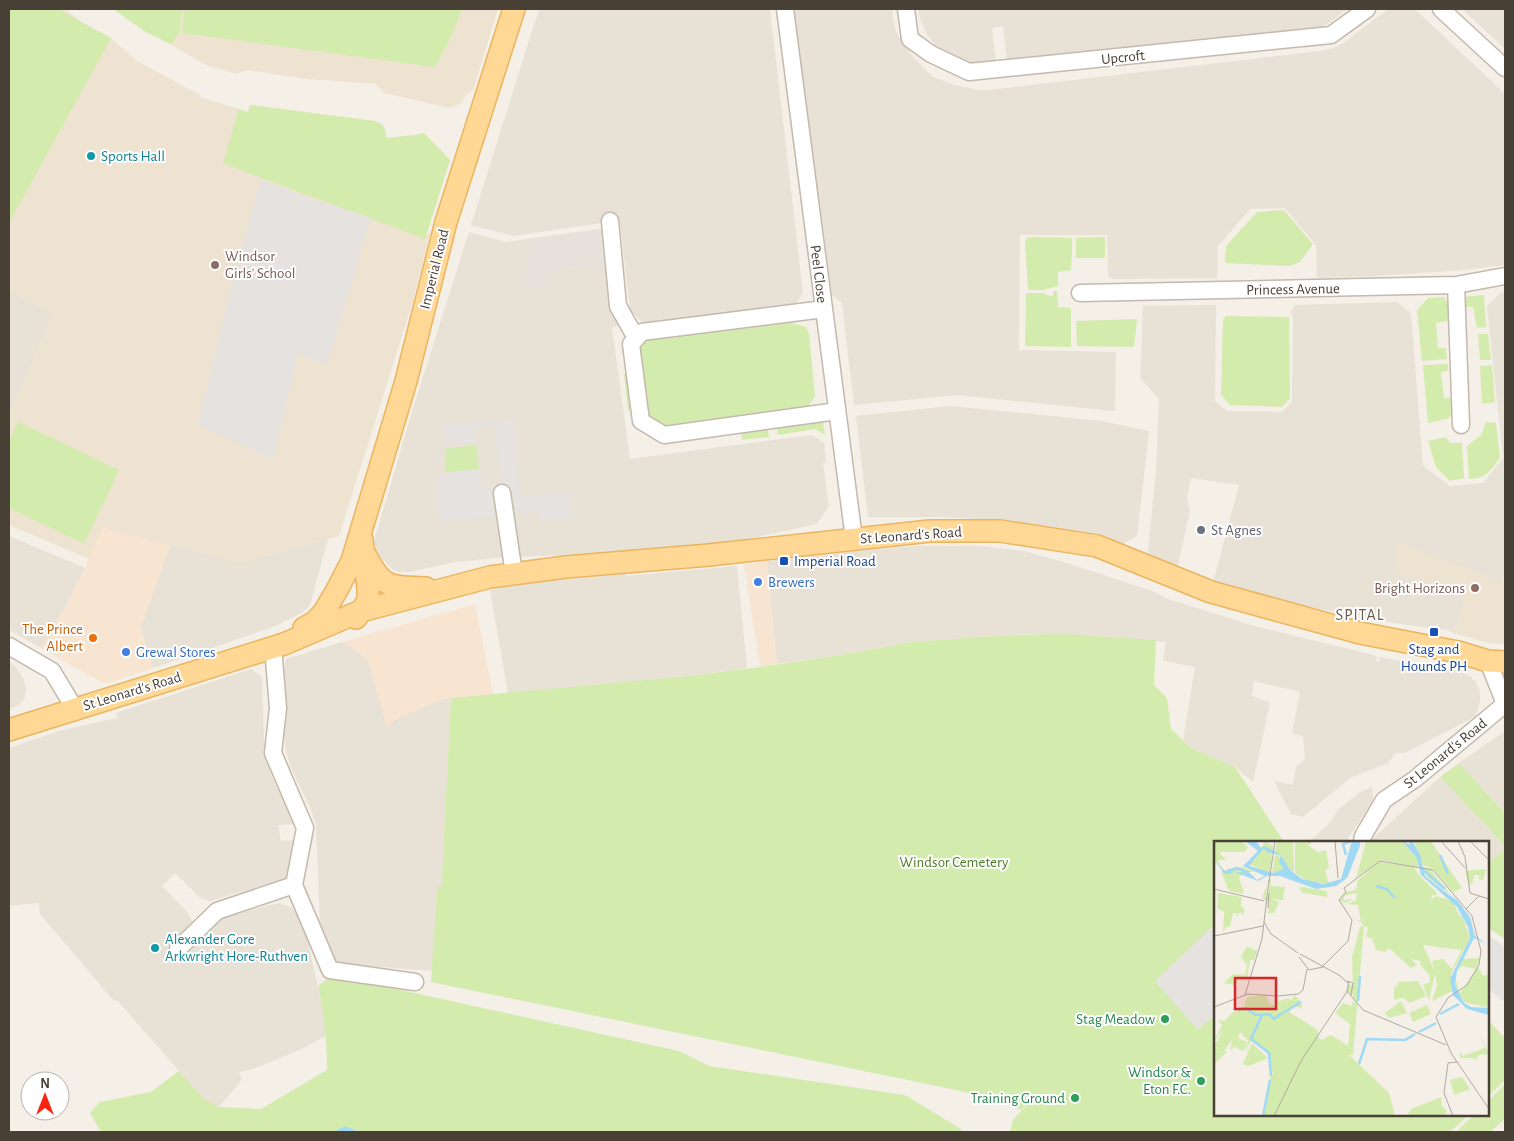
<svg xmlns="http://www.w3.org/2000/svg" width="1514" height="1141" viewBox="0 0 1514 1141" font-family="'Alegreya Sans',sans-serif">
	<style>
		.residential { fill: #e8e1d5 }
		.commercial { fill: #f7e4d1 }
		.industrial { fill: #e7e1dc }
		.education { fill: #eee3d0 }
		.green { fill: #d4ebae }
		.parking { fill: #e5e2df }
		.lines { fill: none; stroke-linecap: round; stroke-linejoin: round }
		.stream { stroke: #a0d9f4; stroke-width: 5 }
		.minor-casing { stroke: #c3b9ac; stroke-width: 19 }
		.major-casing { stroke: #eab55f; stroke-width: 24 }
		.minor { stroke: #fff; stroke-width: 16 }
		.major { stroke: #ffd895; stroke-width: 21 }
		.culture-dot { fill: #0f9aa8; stroke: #fff; stroke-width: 2 }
		.education-dot { fill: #8d6e63; stroke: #fff; stroke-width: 2 }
		.worship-dot { fill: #6b7280; stroke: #fff; stroke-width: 2 }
		.transit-dot { fill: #1a4fb4; stroke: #fff; stroke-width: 2 }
		.shop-dot { fill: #3f7fe0; stroke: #fff; stroke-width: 2 }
		.food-dot { fill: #e8710a; stroke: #fff; stroke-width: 2 }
		.leisure-dot { fill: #2e9e5b; stroke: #fff; stroke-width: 2 }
		.labels { text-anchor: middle; stroke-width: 4; stroke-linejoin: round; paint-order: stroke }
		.street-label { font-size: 15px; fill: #483f35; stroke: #fff }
		.culture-label { font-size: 15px; fill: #0d838f; stroke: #fff; text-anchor: start }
		.education-label { font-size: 15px; fill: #785e54; stroke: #fff; text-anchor: start }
		.worship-label { font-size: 15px; fill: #5b616d; stroke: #fff; text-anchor: start }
		.transit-label { font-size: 15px; fill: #164399; stroke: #fff; text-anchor: start }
		.shop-label { font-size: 15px; fill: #366cbe; stroke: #fff; text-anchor: start }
		.food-label { font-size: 15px; fill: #c56008; stroke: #fff; text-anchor: end }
		.park-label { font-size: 15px; fill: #4e7d25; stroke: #fff }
		.leisure-label { font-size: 15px; fill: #27864d; stroke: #fff; text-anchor: end }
		.neighbourhood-label { font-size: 16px; letter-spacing: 1px; fill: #6b5c4c; stroke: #fff }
		.inset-river { fill: none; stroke: #a0d9f4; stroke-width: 2.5 }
		.inset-road { fill: none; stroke: #afa9a0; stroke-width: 1 }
		.view { fill: #d62828; fill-opacity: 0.15; stroke: #d62828; stroke-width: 2.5 }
		.inset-edge { fill: none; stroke: #483f35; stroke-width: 2.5 }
	</style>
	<rect width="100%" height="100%" fill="#f4efe7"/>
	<path class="residential" d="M539,9H770L803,293L794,306L643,323L630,310L620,222L614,221L514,236L471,225Z
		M793,9H892L894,25L896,32L913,57L932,76L954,85L979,90H988L1320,51L1334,48L1345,42L1388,9H1415L1505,94V265L1463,270L1375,276L1317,278L1316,245L1285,208L1250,209L1218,246L1217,278L1113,279L1108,276L1107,235H1020L1019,350L1116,352L1115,411L957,395L854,405L842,303L832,295L820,203H817Z
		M918,9H1347L1329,23L1321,27L1007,62L1003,26L992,28L996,64H966L951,57L938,48L926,33L920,18Z
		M1462,9H1505V48H1504Z
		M469,232L506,242L532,238L523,285L548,277L552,271L594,265H602L607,269L621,325L612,327L630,459L812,435L824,443L826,462L823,463L829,506L817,524L738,541L649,551L496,558L454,562L410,572H400L393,570L372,548L411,415Z
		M9,291L54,313L9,415Z
		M1505,292V565L1503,582L1396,542L1395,572L1462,593L1464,600L1456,634L1447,630L1393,623L1253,596L1213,583L1239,485L1191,478L1187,498L1190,511L1177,570L1147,560L1156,472L1159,399L1140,378L1143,306L1216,305L1215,401L1227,411L1282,412L1292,402L1293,317L1290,312L1295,305L1397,302L1411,313L1423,466L1450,486L1483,483L1503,458L1487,306L1500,293Z
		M949,406L1102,421L1149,431L1137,536L1118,547L1037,527L998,520L940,517H868L856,416Z
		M9,536L85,568L71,597L41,648L9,630Z
		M328,539L310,605L303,612L278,625L218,646L153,668L140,625L142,624L170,545L239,563Z
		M914,546H980L1024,551L1067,563L1155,592L1168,599L1251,625L1377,656L1376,661L1378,662L1380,657L1460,672L1470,676L1476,682L1480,692V701L1477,712L1474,717L1405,753H1395L1388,763L1350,778L1303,817L1291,814L1274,781L1293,785L1296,767L1305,759L1303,736L1292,733L1300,692L1254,681L1252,696L1270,703L1253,782L1235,767L1191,748L1183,740L1195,667L1163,661L1166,642L1066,634L1007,635L912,642L841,655L777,664L767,561L856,551Z
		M737,566L747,668L687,676L508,693L490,590L530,583L626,574V576Z
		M342,642L362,655L369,664L387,726L397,719L415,711L443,699L451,698L442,877L441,887H437L432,971L334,963L327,955L320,925L316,826L310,807L290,766L284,740V669L286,659Z
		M9,662L15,666L23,678L26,688L24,699L19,705L9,709Z
		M251,669L262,677L264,740L267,759L271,775L292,815L294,824L278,825L281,841L295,840L289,878L210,901L202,899L196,894L175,873L162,886L188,913L192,921L191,932L206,937L210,928L224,917L279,903L292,908L298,916L301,927H305L323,1012L326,1036L302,1049L253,1069L239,1072L242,1080L219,1107L207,1102L200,1095L117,1000L114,1001L40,914L39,903L9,906V748L59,731L117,718L116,713Z
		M1505,731V813L1459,763Z
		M1440,777L1505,846V849L1488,863V842H1369Z
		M1372,787L1373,801L1348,838V842H1309L1328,825L1338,810L1360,792Z"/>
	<path class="commercial" d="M101,528L170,545L142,624L140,626L153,668L108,683H103L41,648L71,597L85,568Z
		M767,561L777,664L760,667L744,565Z
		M475,604L493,694L443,699L397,719L387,727L369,664L362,655L342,642Z"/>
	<path class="industrial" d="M601,229L607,269L602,265H594L552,271L548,277L545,289L522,285L532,238Z"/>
	<path class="education" d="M9,9H65L106,42L111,38L137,61L200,95V97L248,112L250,105L375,121L382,124L385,128L386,138L415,135L424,133L450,160L426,236L431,230L412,304L339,536L239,563L102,528L89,559L9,525V415L54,313L9,291Z
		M182,9H498L473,90L466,95L461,103L456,106L450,108L384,93L376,84L307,79L247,70L236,74L204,64L172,45L180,31Z
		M1396,541L1505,583V644L1489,643L1456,634L1464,600L1462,593L1394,572Z"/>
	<path class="green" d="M9,9H58L111,38L9,223Z
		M113,9H182L180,31L172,45L144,31Z
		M184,9H462L453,33L435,67L182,33Z
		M250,105L375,121C384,125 386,129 386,138L415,135L424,133L450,160L425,239C358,213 289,190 223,163L239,109L248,112Z
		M1284,210L1313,244L1300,262L1289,266L1225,263L1226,246L1257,212Z
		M1028,237L1072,238C1073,249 1071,259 1071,270L1058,272V286L1046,289L1045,290H1028L1025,241Z
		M1103,237L1105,238V258H1076V238Z
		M1053,291H1057L1058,307L1071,308V347L1025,346L1026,293H1045L1046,295L1053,296Z
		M1484,295L1486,327L1477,328L1473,307H1463V297Z
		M1444,297L1448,304V321L1436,323L1438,348H1446L1447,359L1422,361L1417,310L1428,298Z
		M1226,316L1289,317L1290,398L1282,407L1230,405L1221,395L1223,320Z
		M1137,319L1134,347L1077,346L1076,321Z
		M791,323L806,327L809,334L815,396L810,404L806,406L663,426L647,416L639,346L646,339Z
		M1478,334H1488L1491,360H1480Z
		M1448,364V371L1441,372L1444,398H1452L1454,413L1447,419L1428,423L1423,365Z
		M1492,365L1495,402L1482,404L1480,366Z
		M624,374H629L634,409L628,410Z
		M815,420L823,422L825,435L815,429L778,435L776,424Z
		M18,422L119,470L84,544L9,508V441Z
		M1486,422L1496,423L1500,458C1489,472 1487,478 1469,479L1467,446L1481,435Z
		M767,425L769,437L742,440L741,429Z
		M1446,437L1450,443H1462L1464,478L1450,481L1436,467L1428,441Z
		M476,445L479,469L445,472L446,449Z
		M1066,634L1156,640L1154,685L1167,698L1171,729L1191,748L1235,767L1284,842H1215V1115H1469L1450,1132H1010L1013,1120L1038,1093L1021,1110L1004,1101L956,1090L431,982L437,887H441L442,877L451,698L687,676L760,667L841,655L912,642L1007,635Z
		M1459,763L1505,813V846L1440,777Z
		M1505,849V939L1488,928V863Z
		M332,975L679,1051L709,1066L905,1095L961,1129L962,1132H101L90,1113L100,1102L151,1092L179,1071L204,1099L219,1107L261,1109L327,1070C327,1041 324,1014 318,986Z
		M1488,1020L1505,1038V1080L1488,1097Z
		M1505,1084V1119L1490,1132H1456L1474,1115H1488V1101Z"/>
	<path class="parking" d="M261,179L300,195L371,218L327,365L298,353L273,459L198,425L236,267Z
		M513,418L520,497L569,492L572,518L539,521L537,512L439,522L435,477L444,476V473L481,469L483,489L500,487L495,426L475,428L477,442L446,445L444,425Z
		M1215,924V1015L1198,1030L1155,981Z
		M1488,935L1505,947V1003L1488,988Z"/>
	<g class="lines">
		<path class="stream" d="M339,1132L345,1129L353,1132"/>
		<defs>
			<path id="minor" d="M785,9L854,539
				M906,9L910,39L931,54L969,72L1331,35L1367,9
				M1441,9L1505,68
				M610,221L618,306L636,338
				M1456,285L1461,425
				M1080,293L1456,285L1505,276
				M824,309L642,332L631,344L641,421L664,435L837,411
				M502,493L514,574
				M9,646L52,671L75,709
				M1362,842L1363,836L1384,800L1415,779L1505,704L1488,661
				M294,885L330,970L415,982
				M178,949L217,911L294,885L305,828L273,753L278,708L273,647"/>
			<path id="major" d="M366,556C383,589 391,587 426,588
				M356,618L368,601V587L362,540
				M304,628L315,622L324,612L337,590L352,561L406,381L446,222L514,9
				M9,730L284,644L361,611L490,577L566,567L709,555L930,531H1000L1097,546L1211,592L1360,633L1458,652L1488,661L1505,662"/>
		</defs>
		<use href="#minor" class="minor-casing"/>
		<use href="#major" class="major-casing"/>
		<use href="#minor" class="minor"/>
		<use href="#major" class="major"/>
	</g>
	<g class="culture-dot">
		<circle cx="91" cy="156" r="5"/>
		<circle cx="155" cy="948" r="5"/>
	</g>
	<g class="education-dot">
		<circle cx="215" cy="265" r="5"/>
		<circle cx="1475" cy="588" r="5"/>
	</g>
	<circle class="worship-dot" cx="1201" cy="530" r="5"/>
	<g class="transit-dot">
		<rect x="779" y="556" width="10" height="10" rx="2.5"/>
		<rect x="1429" y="627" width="10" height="10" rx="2.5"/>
	</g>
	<g class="shop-dot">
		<circle cx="758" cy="582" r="5"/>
		<circle cx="126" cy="652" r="5"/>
	</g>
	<circle class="food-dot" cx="93" cy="638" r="5"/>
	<g class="leisure-dot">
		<circle cx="1165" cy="1019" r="5"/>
		<circle cx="1201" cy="1081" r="5"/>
		<circle cx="1075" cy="1098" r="5"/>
	</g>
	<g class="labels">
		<g class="street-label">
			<text transform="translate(1123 57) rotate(-6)" y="5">Upcroft</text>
			<text transform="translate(434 269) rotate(-76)" y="5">Imperial Road</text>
			<text transform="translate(819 274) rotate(83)" y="5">Peel Close</text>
			<text transform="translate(1293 289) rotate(-1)" y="5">Princess Avenue</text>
			<text transform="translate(911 535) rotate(-4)" y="5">St Leonard's Road</text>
			<text transform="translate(132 691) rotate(-17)" y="5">St Leonard's Road</text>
			<text transform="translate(1445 753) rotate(-39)" y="5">St Leonard's Road</text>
		</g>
		<g class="culture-label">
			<text x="101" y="161">Sports Hall</text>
			<text x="165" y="944">Alexander Gore<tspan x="165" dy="17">Arkwright Hore-Ruthven</tspan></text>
		</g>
		<g class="education-label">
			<text x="225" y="261">Windsor<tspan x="225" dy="17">Girls' School</tspan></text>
			<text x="1465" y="593" text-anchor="end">Bright Horizons</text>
		</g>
		<g class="worship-label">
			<text x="1211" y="535">St Agnes</text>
		</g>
		<g class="transit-label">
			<text x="794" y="566">Imperial Road</text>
			<text x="1434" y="654" text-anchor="middle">Stag and<tspan x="1434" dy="17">Hounds PH</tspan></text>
		</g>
		<g class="shop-label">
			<text x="768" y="587">Brewers</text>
			<text x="136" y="657">Grewal Stores</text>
		</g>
		<g class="food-label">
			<text x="83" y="634">The Prince<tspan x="83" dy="17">Albert</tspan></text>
		</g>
		<g class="park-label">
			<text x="954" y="867">Windsor Cemetery</text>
		</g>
		<g class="leisure-label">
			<text x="1155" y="1024">Stag Meadow</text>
			<text x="1191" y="1077">Windsor &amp;<tspan x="1191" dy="17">Eton F.C.</tspan></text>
			<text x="1065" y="1103">Training Ground</text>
		</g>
		<g class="neighbourhood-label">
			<text x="1360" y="620">SPITAL</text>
		</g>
	</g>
	<g transform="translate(1214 841)">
		<rect width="275" height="275" fill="#f4efe7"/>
		<path d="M0,0H28L34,7L30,11H5L12,19H4L7,25L0,19ZM51,0L59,5L56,32L34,23L41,19ZM63,0H79L80,31L72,28L58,32L61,14L65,13L66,19L67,15L69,16L61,12ZM81,0H98L96,4L91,2L104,11L112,9L115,27L111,29L115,43L94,40L81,32ZM152,0H188L203,17L205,25L200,26L204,33L223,52L221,55L218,54L217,59L222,55L233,58L240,63L246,76L248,75L256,97L237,133L238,150L218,160L223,144L221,132L215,160L209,144L216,141L215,133L206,124L207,120L197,118L203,124L197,127L175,107L171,111L162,109L158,97L152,96L154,87L150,85L139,214H135L175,252L181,275H49L57,230L59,235L55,211L37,199L31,213L34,200L26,191L24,197L33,201L30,210L20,206L16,210L18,199L10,210L13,211L0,223V207L6,208L0,205L10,188L0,200L8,185L4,178L10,180L24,167L30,166L33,156L52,154L55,162L62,165L61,158L66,160L74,157L77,159L81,154L87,161L88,168L80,164L75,171L104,189V196L108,199L117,194L134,205L136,183L121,172L129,162L138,165V160L142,163L138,152L134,151V142L139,146L138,116L146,86L150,84L142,78L147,80L144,64L134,63L142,59L143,52L130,55V59L139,58L133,62L128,60L133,65L126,59L132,51L141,49L140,46L143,48V40L165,21L198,25L167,19L142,37ZM209,104L247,109V110L238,128L229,118L218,120L221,131ZM200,0H217L248,47L239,51L219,28L209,24ZM29,26L41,31H32L25,36L30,53L15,50L7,30ZM209,26L215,27L236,53L213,36ZM272,28L269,40L264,37L266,34H260L259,42L255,44L251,30ZM57,37V45L71,46L69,59L57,58L65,61L60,72H54L55,62L48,57L53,44L52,55L49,57L54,55ZM87,46L113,50V56L89,52L85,48ZM4,52L28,56L27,65L31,68L29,74L26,71L23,76V72H19L16,86H12L9,93L10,71L3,67ZM33,105L43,110L40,119H36L33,139L24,138L21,144L10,142L19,133L31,134L33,124L27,116ZM266,117L262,128L248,125L243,130L249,118ZM264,126L269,135L275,133V167L250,161L241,144L242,140L246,152ZM204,140L212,155L196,162L189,157L180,159V146L181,143V148L185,141ZM187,160L193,172L175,177L171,172ZM213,164L217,173L199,181L195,172ZM265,193L275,213L265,214L261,220L259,217H246V211L249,215L271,207ZM38,202L54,217L35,225L29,223ZM248,236L256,248L240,254L236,239ZM227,256L228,265L233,270L231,275H193L197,268Z" fill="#d4ebae" fill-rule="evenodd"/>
		<path d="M31,0H42L47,7L50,5L66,13L76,29L88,38L110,43L127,38L138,0H146V5L147,2L133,37L122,45L102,48L66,35H53L44,40L21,31L11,33L0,19L11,30L36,32L43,39L51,35L29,25L44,10ZM50,7L53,11L67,14L65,21L70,28L59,32L35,25ZM188,0L197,4L194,0L199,1L206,14L211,35L244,61L230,48L243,59L256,76L261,95L272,102L260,97L243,130L241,144L250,162L257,166L275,167V174L253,168L239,154L236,138L256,97L254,86L243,66L207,34L203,17Z" fill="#a0d9f4" fill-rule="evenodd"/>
		<path class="inset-river" d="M132,14L129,3L137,0M226,14L234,33M209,29L231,48M13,30L23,27L35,32M162,45L173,48L181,57M144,160L146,135M24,169L31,167L42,174L55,173L60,178L68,172M69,172L87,161M226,173L245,163M48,174L37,198L55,212L57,235M205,191L222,182M145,223L153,198L191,199L201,193M49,275L56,239"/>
		<path class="inset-road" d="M121,0L124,37M227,0L251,27M244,0L251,16L256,52L275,58M256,0L275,19M55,41L61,0M0,48L50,60M54,67L55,52M252,68L265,55M50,81L57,93L84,112M0,95L49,85M86,113L125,134L134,142M85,116L95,129L109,126M108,126L134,100L138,79L125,59L132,51L130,47L166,20L219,29L258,75L267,110L265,124L253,144L234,157L222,176L237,212L275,268M133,140L139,142L137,154M135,140L133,150L149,169L232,204M31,154L48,98L55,39M0,166L34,153L64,155L84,153L89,149L93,128M60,275L87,220L134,149M239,275L230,252L234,222L243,221"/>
		<path class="view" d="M21,137H62V168H21Z"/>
		<rect width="275" height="275" class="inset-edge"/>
	</g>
	<rect width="1514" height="1141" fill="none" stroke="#483f35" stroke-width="20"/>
	<g transform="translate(45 1096)"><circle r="24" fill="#ffffff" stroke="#b6b2ae"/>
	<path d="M0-4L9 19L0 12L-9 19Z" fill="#ff2313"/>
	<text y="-8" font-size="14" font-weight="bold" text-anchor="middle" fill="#483f35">N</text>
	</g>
</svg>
